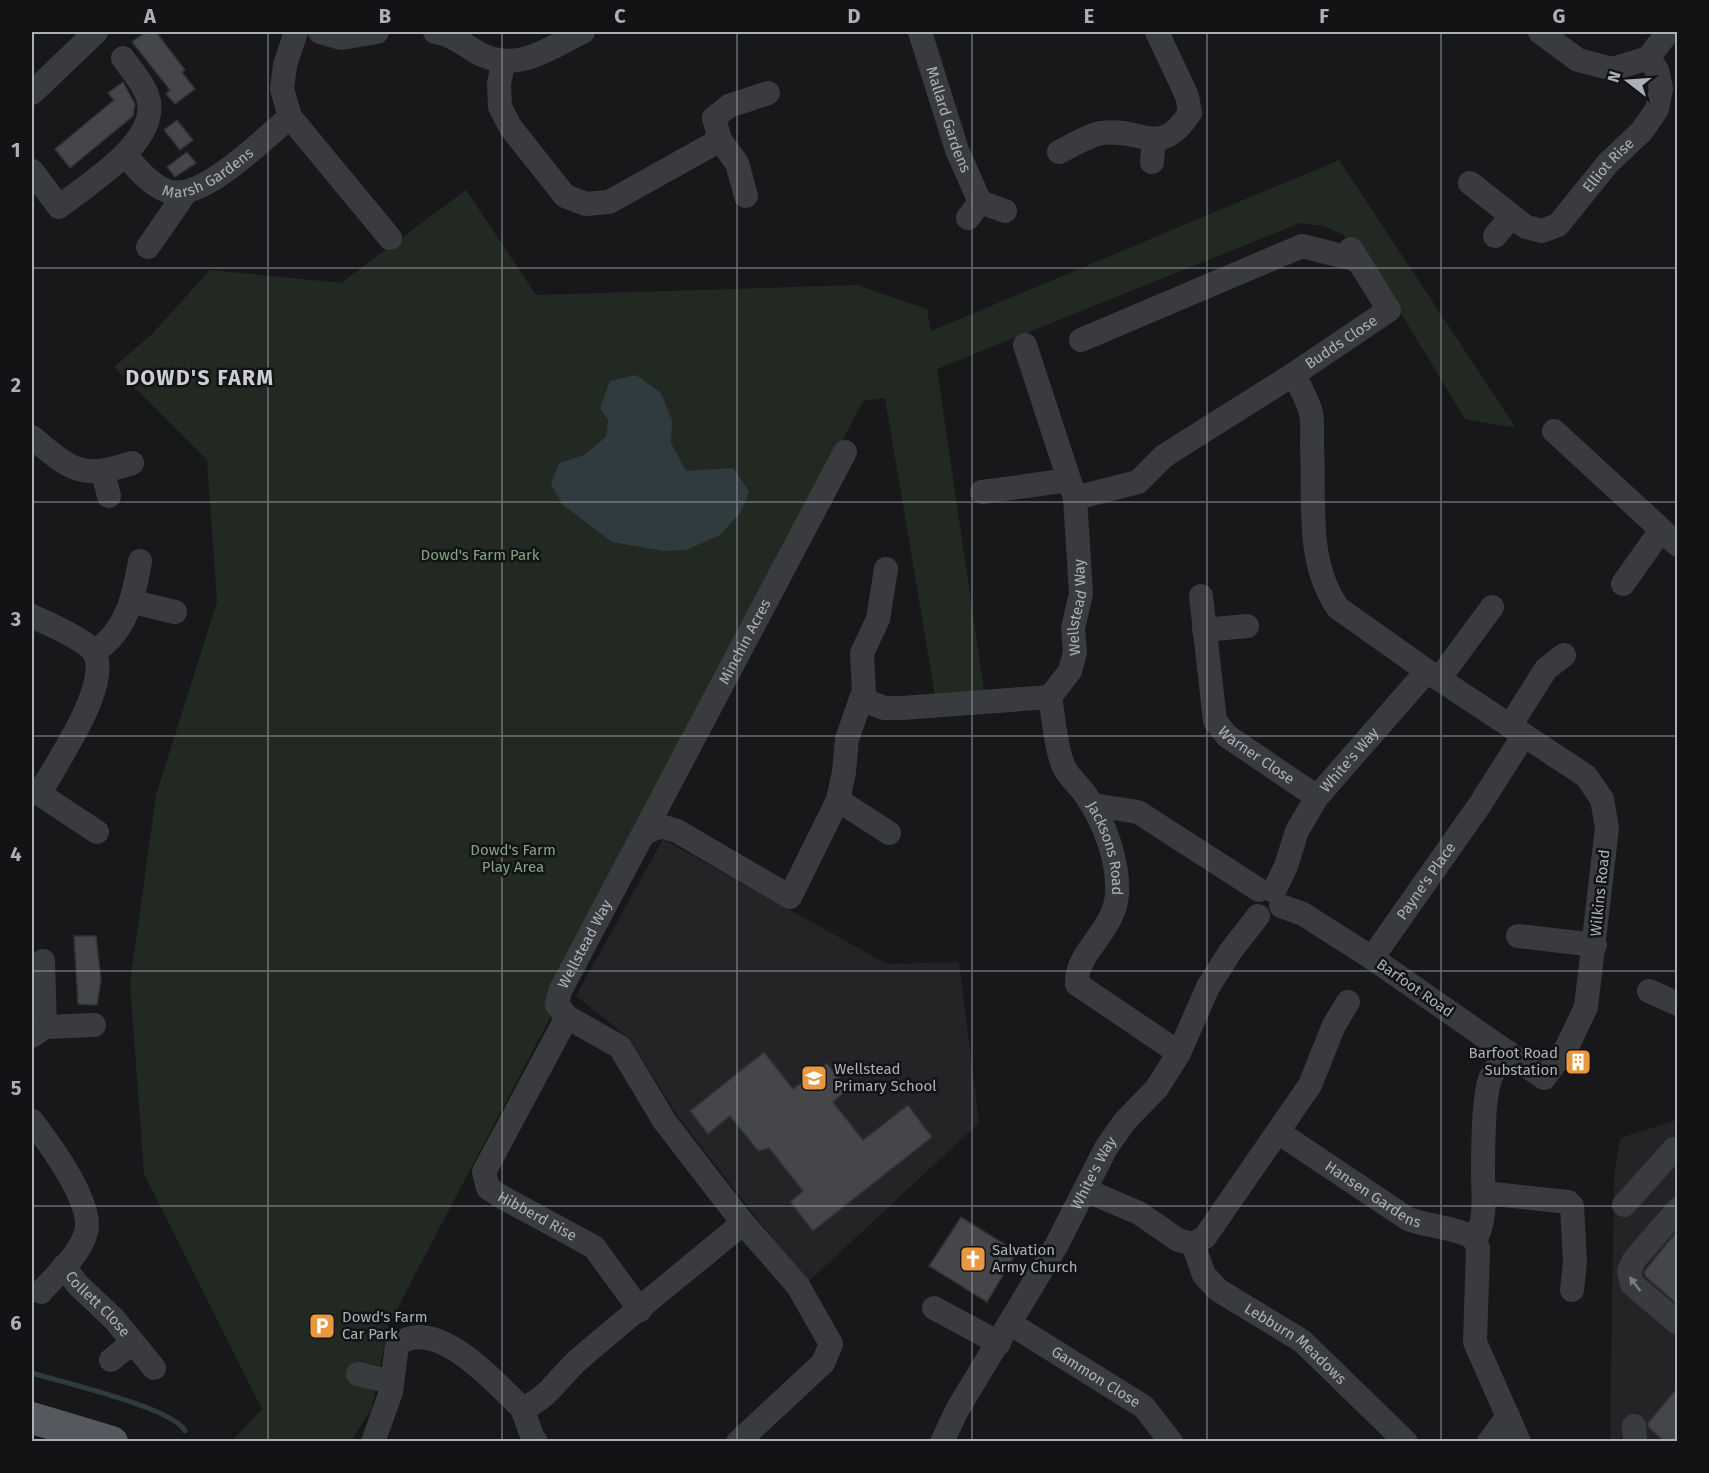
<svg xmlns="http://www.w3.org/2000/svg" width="1709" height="1473" viewBox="0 0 1709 1473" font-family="'Fira Sans',sans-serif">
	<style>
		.built { fill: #242427 }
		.green { fill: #222922 }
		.water { fill: #303b3f }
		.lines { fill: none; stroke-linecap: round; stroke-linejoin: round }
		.stream { stroke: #303b3f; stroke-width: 5 }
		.building { fill: #454649; stroke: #323235; stroke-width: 1.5 }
		.minor { stroke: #393b3e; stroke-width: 24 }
		.major { stroke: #55585d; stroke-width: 32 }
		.oneway { fill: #787c82 }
		.grid { fill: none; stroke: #abb1b9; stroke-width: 1.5; stroke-opacity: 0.55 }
		.labels { text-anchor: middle; stroke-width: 5; stroke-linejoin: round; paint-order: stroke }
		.street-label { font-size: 15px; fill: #abb1b9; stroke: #131315 }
		.park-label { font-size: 15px; fill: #85a283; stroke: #131315 }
		.poi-label { font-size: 15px; fill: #abb1b9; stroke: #131315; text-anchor: start }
		.district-label { font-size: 21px; font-weight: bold; letter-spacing: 1.5px; fill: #cbcfd5; stroke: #131315 }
		.neatline { fill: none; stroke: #abb1b9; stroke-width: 2 }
		.grid-label { font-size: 20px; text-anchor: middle; font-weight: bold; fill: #abb1b9 }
	</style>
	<rect width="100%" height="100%" fill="#18181a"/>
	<path class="built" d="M663,839L887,964L959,962L979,1123L807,1283L679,1118L629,1038L576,996Z
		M1677,1120V1441L1610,1442L1614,1176L1620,1138Z"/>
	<path class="green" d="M1339,160L1516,428L1465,419L1367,257L1343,235L1324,226L1300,223L937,369L984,690L935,696L885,398L863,401L548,1001L550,1018L388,1326L372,1408L351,1441L241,1442L234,1439L262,1409L144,1174L130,983L156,795L217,602L207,460L114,367L152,334L210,270L341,283L466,190L536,295L857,285L927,309L931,331Z"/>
	<path class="water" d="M636,375L661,393L672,420L671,443L686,471L733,468L749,491L741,512L720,535L686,550L664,551L612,542L562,504L551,484L559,463L584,455L606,437L608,420L600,408L610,381Z"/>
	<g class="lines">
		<path class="stream" d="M32,1373C61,1382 174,1408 185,1431"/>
	</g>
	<path class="building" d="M146,32H156L185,70L182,72L195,89L175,104L166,94L170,90L132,42Z
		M123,82L135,104L133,116L70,168L55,149L114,100L108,93Z
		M177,120L193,140L180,150L164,130Z
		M187,152L196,163L175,177L167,167Z
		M74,936H96L101,980L97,1005L78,1004Z
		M764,1052L793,1089L827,1063L848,1089L833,1102L863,1140L908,1105L932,1137L813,1231L790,1202L803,1191L769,1148L758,1151L730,1116L708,1134L690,1111Z
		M961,1217L1017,1252L987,1302L929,1266Z
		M1677,1231V1304L1645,1276L1644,1272Z
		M1677,1388V1442H1665L1648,1427V1423Z"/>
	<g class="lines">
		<g class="minor">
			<path d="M296,32L285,65L282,89L290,117L390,238"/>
			<path d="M320,32L341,38L377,32"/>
			<path d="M435,32C453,35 464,45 480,54C518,73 549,48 583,32"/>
			<path id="s1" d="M920,32L957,150L980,202L968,218"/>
			<path d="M1540,32L1578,60L1613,69L1648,58L1668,32"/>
			<path d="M503,63L499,84L500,107L511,128L565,196L586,204L609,202L720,140"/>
			<path d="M32,93L96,32"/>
			<path d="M1059,152C1072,146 1088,135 1102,133C1142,127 1159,160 1190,113L1187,96L1157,32"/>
			<path id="s2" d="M125,155C138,169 149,184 167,191C202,203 264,138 290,117"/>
			<path d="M1152,162L1154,140"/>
			<path d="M32,171L59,207C87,184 156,144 149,102C146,86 132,71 123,58"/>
			<path id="s3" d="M1470,183L1526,227L1542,231L1558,225L1608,163L1642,131L1657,109L1661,89L1657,70L1648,58"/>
			<path d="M746,196L737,163L720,140L714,118L729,106L768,93"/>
			<path d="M980,202L1005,211"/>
			<path d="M1495,236L1511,217"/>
			<path d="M148,247L186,192"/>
			<path d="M1081,340L1302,246L1358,260"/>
			<path id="s4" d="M1294,374L1389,310L1351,249"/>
			<path d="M1554,431L1678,545"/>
			<path d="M32,437C71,470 81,480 132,463"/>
			<path d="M103,473L109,496"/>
			<path d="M982,492L1069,480"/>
			<path d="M1075,498L1138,482L1164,456L1294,374C1299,386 1308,400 1311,413C1313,423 1312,435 1312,445C1315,499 1305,561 1338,608L1427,671L1586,776L1602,799L1607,828L1586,1007L1567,1047L1544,1078L1372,958L1303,914L1281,906"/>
			<path d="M1623,584L1661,530"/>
			<path id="s5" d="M1201,596L1215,721L1227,736L1317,797"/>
			<path d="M133,602L175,612"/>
			<path d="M32,616C46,623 88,640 95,654C110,687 56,763 40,793"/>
			<path d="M1204,630L1247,626"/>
			<path d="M94,652C126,632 134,597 140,561"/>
			<path d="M1439,679L1492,607"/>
			<path id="s6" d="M1050,697C1054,719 1055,745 1063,765C1067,776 1079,785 1085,794C1104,821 1119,861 1117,894C1115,931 1075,952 1077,984L1179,1053"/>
			<path d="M861,699L864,692L862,653L878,619L886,569"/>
			<path d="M1510,726L1546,669L1564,655"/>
			<path d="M32,789L97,832"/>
			<path d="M1484,798L1524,735"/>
			<path d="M838,800L889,833"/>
			<path d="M1093,805L1138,812L1259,890"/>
			<path id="s7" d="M647,832L661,826L677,831L790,897L838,800L844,772L847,739L861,699L884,708H902L1050,697L1070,671L1075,652L1073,628L1081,594L1079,561L1075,498L1025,345"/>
			<path id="s8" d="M1274,891L1286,866L1297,831L1317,797L1427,671"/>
			<path d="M1518,936L1595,945"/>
			<path id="s9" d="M1372,958L1481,803"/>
			<path d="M43,961L45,1027"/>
			<path d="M1649,991L1678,1004"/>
			<path id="s10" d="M567,1017L484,1172L488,1188L500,1196L594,1247L640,1310"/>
			<path d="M32,1036L45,1027L94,1025"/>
			<path d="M32,1121C49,1143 94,1203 86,1232C80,1255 56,1275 41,1292"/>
			<path id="s11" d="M1278,1132L1408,1219C1426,1226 1456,1228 1470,1236C1475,1239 1476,1243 1478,1248L1475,1342L1519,1442"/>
			<path d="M1085,1190L1139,1213L1178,1240L1193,1244L1205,1237L1310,1085L1334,1025L1348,1002"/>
			<path d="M1485,1193L1568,1202L1572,1206L1575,1262L1572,1290"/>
			<path d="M1624,1205L1674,1149L1678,1152"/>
			<path d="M1678,1209L1634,1260L1629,1271L1632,1284L1678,1323"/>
			<path d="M1475,1240C1487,1220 1483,1194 1483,1172C1483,1151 1483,1098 1490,1079C1493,1070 1502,1061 1508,1052"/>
			<path id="s12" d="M1193,1244L1204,1275L1218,1290L1302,1341L1406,1442"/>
			<path id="s13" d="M64,1266L77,1284L114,1319L154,1368"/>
			<path d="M934,1308L999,1343"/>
			<path id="s14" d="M1011,1324L1144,1407L1171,1442"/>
			<path d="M111,1360L132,1343"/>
			<path d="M358,1374L392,1382"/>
			<path d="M522,1408L532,1436L536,1442"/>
			<path d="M1634,1426L1635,1442"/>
			<path id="s15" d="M373,1442L391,1392L397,1345C436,1314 495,1383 522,1408C547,1400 558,1378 577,1361C631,1314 688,1269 743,1223L665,1122L620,1047L567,1017L557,1005L560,991L845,452"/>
			<path d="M738,1442L823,1363L831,1344L798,1286L743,1223"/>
			<path id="s16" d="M942,1442L957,1410L1056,1246L1106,1148L1125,1121L1157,1088L1179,1053L1208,987L1230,952L1258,916"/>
			<path d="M1489,1442L1508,1416"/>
		</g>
		<path class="major" d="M32,1418L112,1442"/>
	</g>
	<defs><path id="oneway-solid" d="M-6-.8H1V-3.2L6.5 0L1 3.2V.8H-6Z" transform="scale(1.5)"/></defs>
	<use class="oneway" href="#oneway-solid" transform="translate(1635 1284) rotate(-127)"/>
	<path class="grid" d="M268,32V1442M502,32V1442M737,32V1442M972,32V1442M1207,32V1442M1441,32V1442M32,268H1678M32,502H1678M32,736H1678M32,971H1678M32,1206H1678"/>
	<defs>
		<symbol id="building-square" viewBox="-11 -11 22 22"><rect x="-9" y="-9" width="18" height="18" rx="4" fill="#e89841" stroke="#131315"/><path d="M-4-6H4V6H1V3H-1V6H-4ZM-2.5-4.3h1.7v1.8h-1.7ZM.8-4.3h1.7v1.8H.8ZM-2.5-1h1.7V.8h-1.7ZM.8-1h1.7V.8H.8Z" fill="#fff"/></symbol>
		<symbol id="school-square" viewBox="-11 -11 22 22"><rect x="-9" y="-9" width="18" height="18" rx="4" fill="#e89841" stroke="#131315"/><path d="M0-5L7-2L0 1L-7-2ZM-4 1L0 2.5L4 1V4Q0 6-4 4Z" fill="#fff"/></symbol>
		<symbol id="church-square" viewBox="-11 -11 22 22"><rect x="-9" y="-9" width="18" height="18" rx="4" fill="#e89841" stroke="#131315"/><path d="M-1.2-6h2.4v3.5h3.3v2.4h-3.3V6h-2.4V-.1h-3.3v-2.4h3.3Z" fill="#fff"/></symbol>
		<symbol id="parking-square" viewBox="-11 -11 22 22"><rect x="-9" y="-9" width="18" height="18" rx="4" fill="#e89841" stroke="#131315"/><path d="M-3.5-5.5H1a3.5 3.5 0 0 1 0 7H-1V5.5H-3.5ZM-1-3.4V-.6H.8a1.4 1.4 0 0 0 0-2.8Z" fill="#fff"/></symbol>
	</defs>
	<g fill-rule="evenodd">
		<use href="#building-square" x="1563" y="1047" width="30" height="30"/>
		<use href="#school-square" x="799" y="1063" width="30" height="30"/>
		<use href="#church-square" x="958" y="1244" width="30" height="30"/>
		<use href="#parking-square" x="307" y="1311" width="30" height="30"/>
	</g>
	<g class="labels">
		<g class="street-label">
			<text dy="5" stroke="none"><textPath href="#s1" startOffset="92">Mallard Gardens</textPath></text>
			<text dy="5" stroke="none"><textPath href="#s2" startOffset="102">Marsh Gardens</textPath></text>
			<text dy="5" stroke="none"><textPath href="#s3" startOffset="183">Elliot Rise</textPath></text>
			<text dy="5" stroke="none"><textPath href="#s4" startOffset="57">Budds Close</textPath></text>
			<text dy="5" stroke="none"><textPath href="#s7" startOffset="664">Wellstead Way</textPath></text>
			<text dy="5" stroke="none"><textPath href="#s15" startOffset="1242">Minchin Acres</textPath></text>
			<text dy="5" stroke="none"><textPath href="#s5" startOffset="180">Warner Close</textPath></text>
			<text dy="5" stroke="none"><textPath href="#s8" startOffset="153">White's Way</textPath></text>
			<text dy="5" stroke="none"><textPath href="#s6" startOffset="165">Jacksons Road</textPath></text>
			<text dy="5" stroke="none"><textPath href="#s9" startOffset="94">Payne's Place</textPath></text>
			<text transform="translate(1600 893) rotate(-84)" y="5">Wilkins Road</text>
			<text dy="5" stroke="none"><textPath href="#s15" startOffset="900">Wellstead Way</textPath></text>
			<text transform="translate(1415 988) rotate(35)" y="5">Barfoot Road</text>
			<text dy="5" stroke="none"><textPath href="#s16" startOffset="309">White's Way</textPath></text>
			<text dy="5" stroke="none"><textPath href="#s11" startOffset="114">Hansen Gardens</textPath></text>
			<text dy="5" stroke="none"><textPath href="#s10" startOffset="249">Hibberd Rise</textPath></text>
			<text dy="5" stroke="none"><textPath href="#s13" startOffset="51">Collett Close</textPath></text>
			<text dy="5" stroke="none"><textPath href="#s12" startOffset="148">Lebburn Meadows</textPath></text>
			<text dy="5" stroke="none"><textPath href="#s14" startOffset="100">Gammon Close</textPath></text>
		</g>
		<g class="park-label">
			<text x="480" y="560">Dowd's Farm Park</text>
			<text x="513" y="855">Dowd's Farm<tspan x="513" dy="17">Play Area</tspan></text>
		</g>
		<g class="poi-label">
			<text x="1558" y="1058" text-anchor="end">Barfoot Road<tspan x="1558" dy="17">Substation</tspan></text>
			<text x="834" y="1074">Wellstead<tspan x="834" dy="17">Primary School</tspan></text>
			<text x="992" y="1255">Salvation<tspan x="992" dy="17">Army Church</tspan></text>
			<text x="342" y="1322">Dowd's Farm<tspan x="342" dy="17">Car Park</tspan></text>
		</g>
		<g class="district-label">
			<text x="200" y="385">DOWD'S FARM</text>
		</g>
	</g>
	<rect width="1709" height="1473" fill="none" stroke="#131315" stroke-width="66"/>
	<g transform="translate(1628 81) rotate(287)" stroke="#131315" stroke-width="4.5" paint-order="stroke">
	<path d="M0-4.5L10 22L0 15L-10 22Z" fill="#abb1b9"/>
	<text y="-9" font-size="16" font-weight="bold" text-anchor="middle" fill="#abb1b9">N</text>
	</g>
	<rect x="33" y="33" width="1643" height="1407" class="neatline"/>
	<g class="grid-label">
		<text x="150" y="23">A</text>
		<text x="385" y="23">B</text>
		<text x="620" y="23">C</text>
		<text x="854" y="23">D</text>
		<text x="1089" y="23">E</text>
		<text x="1324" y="23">F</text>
		<text x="1559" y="23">G</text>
		<text x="16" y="157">1</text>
		<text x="16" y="392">2</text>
		<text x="16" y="626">3</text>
		<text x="16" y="861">4</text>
		<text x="16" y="1095">5</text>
		<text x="16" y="1330">6</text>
	</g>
</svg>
